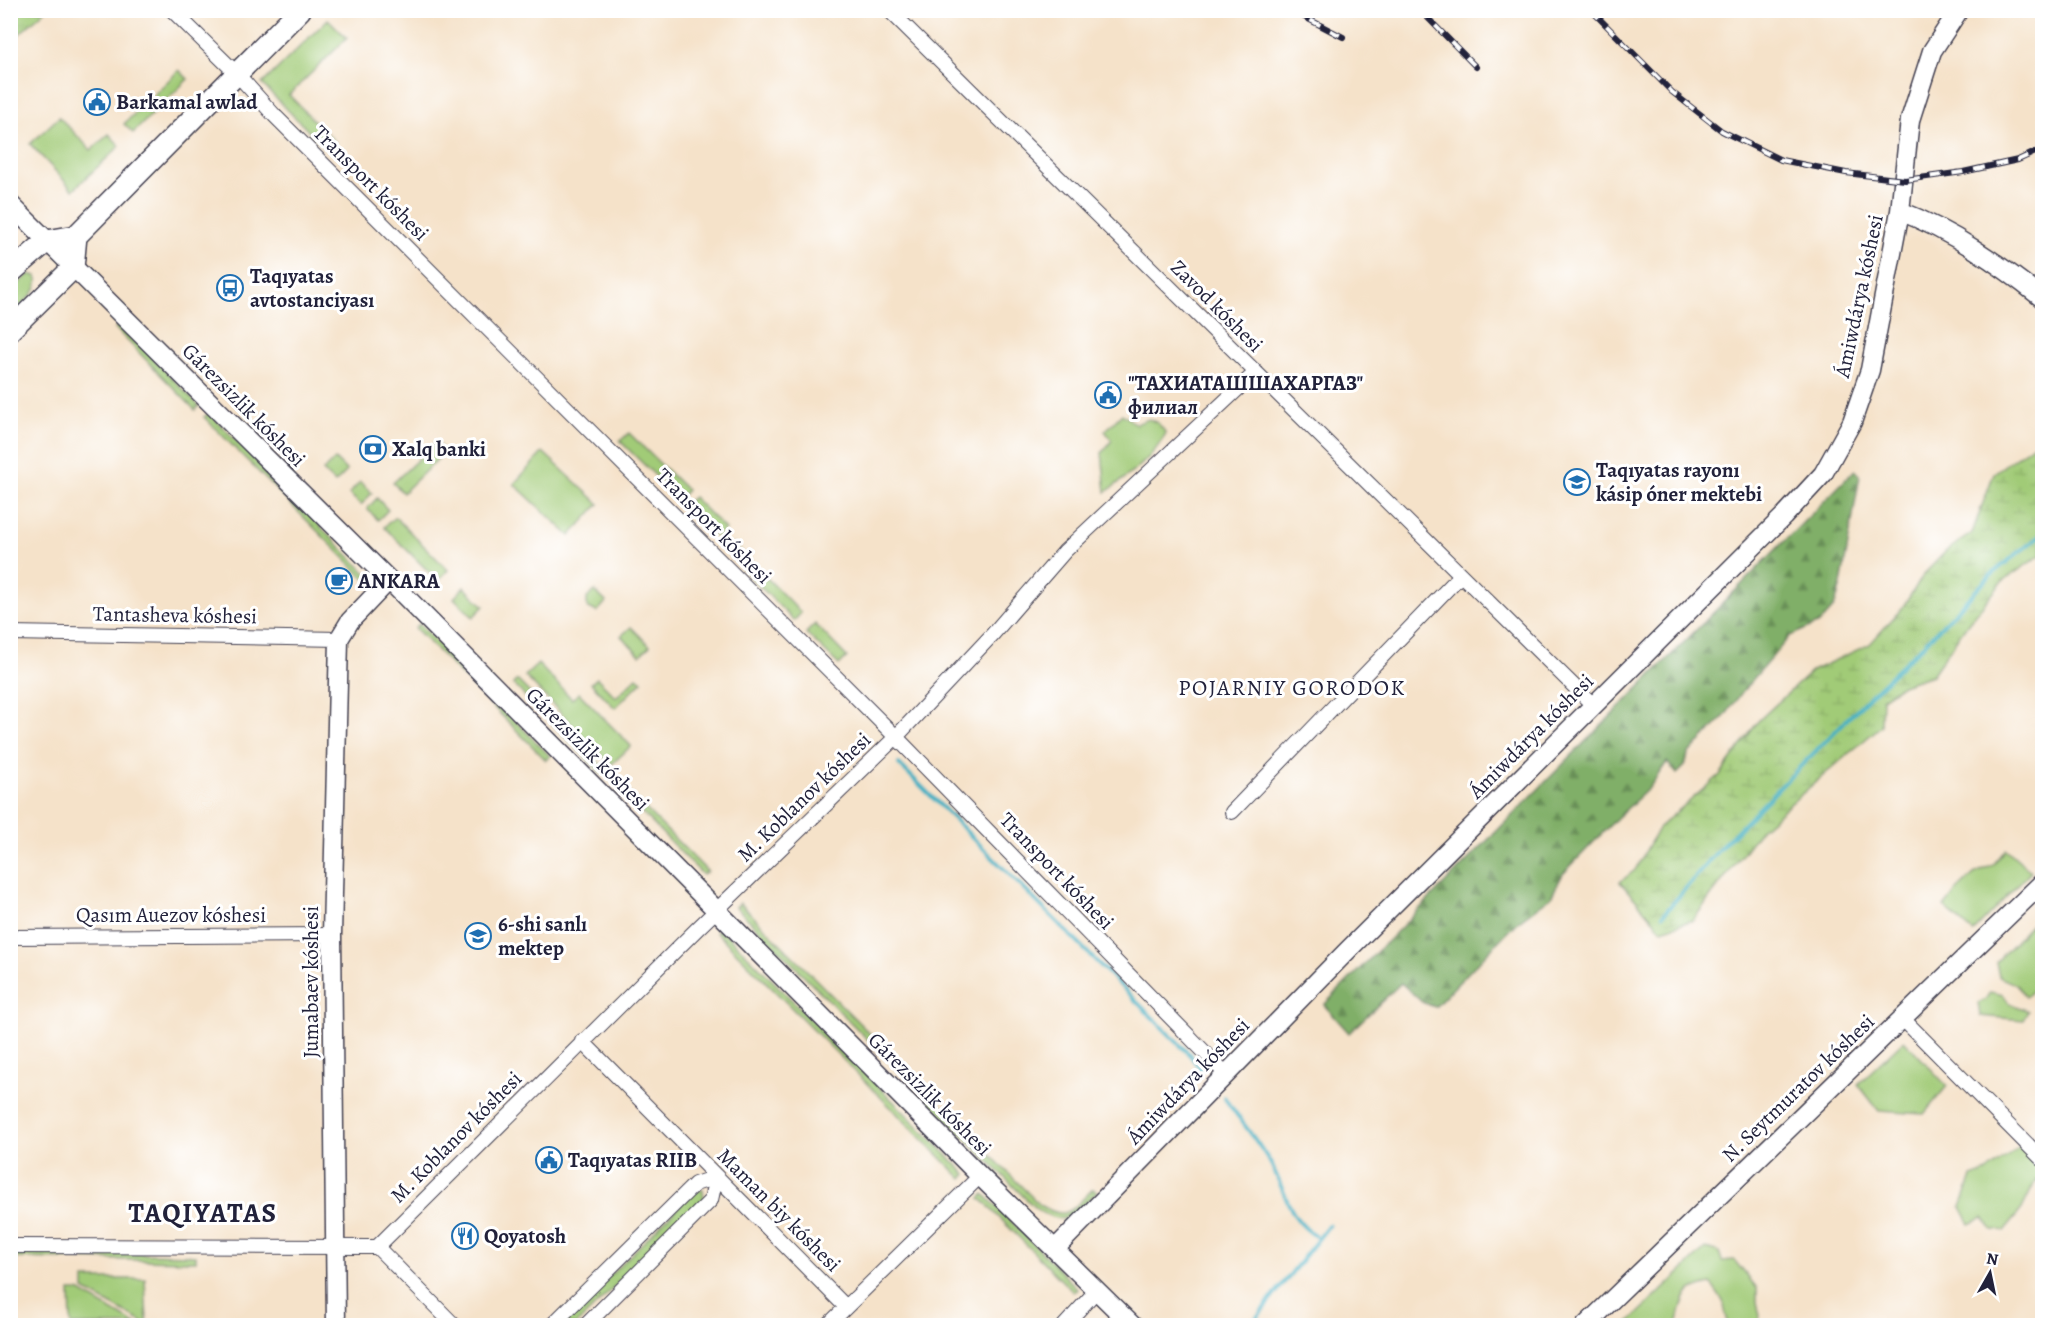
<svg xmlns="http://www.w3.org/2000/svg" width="2053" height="1336" viewBox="0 0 2053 1336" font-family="Alegreya,serif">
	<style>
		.grass { fill: #a1cb77; stroke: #627659; stroke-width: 1.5 }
		.forest { fill: url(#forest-firs); stroke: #516852; stroke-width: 1.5 }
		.wetland { fill: url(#wetland-marsh); stroke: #627659; stroke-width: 1.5 }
		.park { fill: url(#park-tufts); stroke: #627659; stroke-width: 1.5 }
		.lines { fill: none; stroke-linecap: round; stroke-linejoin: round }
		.stream { stroke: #45b0c3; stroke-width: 4 }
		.street-casing { stroke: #423f50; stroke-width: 16 }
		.secondary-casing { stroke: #423f50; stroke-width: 21 }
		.primary-casing { stroke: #423f50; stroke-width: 24 }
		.street { stroke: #fff; stroke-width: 14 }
		.secondary { stroke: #fff; stroke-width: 18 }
		.primary { stroke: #fff; stroke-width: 21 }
		.rail-casing { stroke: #22223b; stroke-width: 6 }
		.rail { stroke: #fff; stroke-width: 4; stroke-dasharray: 11; stroke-linecap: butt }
		.labels { text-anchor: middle; stroke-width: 6; stroke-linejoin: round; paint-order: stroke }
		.poi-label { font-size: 21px; font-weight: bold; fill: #22223b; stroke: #fff; text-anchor: start }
		.street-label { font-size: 21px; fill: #22223b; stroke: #fff }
		.neighbourhood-label { font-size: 22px; letter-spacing: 1.5px; fill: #22223b; stroke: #fff }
		.district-label { font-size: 27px; font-weight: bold; letter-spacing: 1.5px; fill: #22223b; stroke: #fff }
	</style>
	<defs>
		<pattern id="forest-firs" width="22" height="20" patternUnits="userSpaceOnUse" patternTransform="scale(1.5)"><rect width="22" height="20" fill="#80af68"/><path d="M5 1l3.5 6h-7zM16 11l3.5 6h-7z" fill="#688e57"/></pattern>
		<pattern id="wetland-marsh" width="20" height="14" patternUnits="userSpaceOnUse" patternTransform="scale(1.5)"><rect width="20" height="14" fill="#a1cb77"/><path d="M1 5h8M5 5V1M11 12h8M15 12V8" fill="none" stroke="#8aae68"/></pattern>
		<pattern id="park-tufts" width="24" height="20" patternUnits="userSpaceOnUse" patternTransform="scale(1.5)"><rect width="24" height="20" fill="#a1cb77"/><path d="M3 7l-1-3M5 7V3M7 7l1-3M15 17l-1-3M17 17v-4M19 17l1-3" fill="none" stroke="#8aae68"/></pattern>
	</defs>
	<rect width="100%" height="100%" fill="#fff"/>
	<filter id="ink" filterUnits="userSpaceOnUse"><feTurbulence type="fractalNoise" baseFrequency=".0167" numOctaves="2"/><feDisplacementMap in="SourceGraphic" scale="12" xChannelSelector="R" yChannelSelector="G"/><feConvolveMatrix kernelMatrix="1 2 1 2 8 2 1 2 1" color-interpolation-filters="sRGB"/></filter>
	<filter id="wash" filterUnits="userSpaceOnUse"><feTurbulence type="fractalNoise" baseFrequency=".008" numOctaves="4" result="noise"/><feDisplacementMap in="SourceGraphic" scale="24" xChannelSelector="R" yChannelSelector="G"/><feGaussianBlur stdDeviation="1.35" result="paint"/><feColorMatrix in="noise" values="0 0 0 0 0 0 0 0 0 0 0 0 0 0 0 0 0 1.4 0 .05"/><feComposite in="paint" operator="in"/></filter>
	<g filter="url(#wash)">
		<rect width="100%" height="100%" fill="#f5e2c9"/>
		<path class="grass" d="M328,19L347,38L289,95L335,142L327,150L262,84Z
			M179,70L188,79L133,133L124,124Z
			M59,117L91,150L109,134L120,146L73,190L30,144Z
			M29,274L36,276C43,290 20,305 11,315V291Z
			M120,324L199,406L195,410L115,328Z
			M209,413L370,577L371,585L204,417Z
			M1122,414L1136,424L1149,419L1158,423L1166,433C1153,459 1129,475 1106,492L1102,453L1112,440L1105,431Z
			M629,433L687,490L679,499L620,441Z
			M436,442L445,452L403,493L393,483Z
			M543,452L599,504L570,536L514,484Z
			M335,459L347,471L335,483L323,471Z
			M360,482L372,493L361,505L349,494Z
			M693,497L725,529L717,538L684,505Z
			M377,498L388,510L378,520L367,509Z
			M395,517L448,570L438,581L384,527Z
			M733,543L801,613L794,621L725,551Z
			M464,587L484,606L473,617L454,598Z
			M595,591L606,602L597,612L587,607V598Z
			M419,624L550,756L546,760L415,628Z
			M815,624L847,657L839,665L806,633Z
			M631,627L650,646L640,655L621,636Z
			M538,664L572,699L579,693L631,746L611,765L525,676Z
			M637,677L642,681L615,708L591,683L597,678L616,697Z
			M517,680L607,771L603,775L513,684Z
			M617,780L707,871L703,875L613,783Z
			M2006,849L2031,871L1973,932L1944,907L1958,889L1974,874L1993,865Z
			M740,903L1039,1204C1068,1223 1071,1209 1093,1189L1097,1192C1071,1215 1068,1230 1035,1208L736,907Z
			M2042,913V982L2026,996L2015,984L1999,977L1996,962Z
			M720,928L966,1174L962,1179L716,932Z
			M1990,992L2003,995L2009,1003L2028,1011L2023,1020L1980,1016L1978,1003L1985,1000Z
			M1904,1040L1947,1086L1924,1114L1879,1111L1858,1084Z
			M2020,1147L2042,1171V1183L2036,1180L2022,1209L2004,1231L1992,1230L1983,1218L1970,1224L1961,1207L1972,1177L1986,1172Z
			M695,1190H703L704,1198L576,1325L560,1326Z
			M984,1194L1077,1288L1073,1292L980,1198Z
			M1706,1248L1719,1252L1722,1261L1734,1260L1757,1288V1302L1760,1316L1757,1325H1731L1728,1323L1723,1301L1711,1284C1681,1290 1684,1299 1677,1325H1626Z
			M13,1252L196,1255V1261L13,1258Z
			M84,1279H145L147,1323H144L84,1290Z
			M70,1291H79L137,1325H71Z"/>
		<path class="forest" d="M1855,470L1860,475L1841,585L1834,607L1820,623L1790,636L1742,692L1725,716L1688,754L1685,766L1677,774L1667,762L1649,788L1618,817L1563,874L1551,897L1515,924L1435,1007L1422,1002L1401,983L1349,1033L1324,1005Z"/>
		<path class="wetland" d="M2042,438V554L2003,581L1968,623L1932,675L1902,685L1882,698L1881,726L1761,829L1693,920L1662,930L1620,882L1635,870L1659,827L1720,775L1759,720L1812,671L1870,644L1903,607L1924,574L1946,551L1972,533L1994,473Z"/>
		<path class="park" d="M11,10H45V11L11,41Z"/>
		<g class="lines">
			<path class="stream" d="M899,764L1190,1055L1201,1070
				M1663,915L1720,848L1873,693L1923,645L1993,573L2042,534
				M1224,1097C1239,1119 1263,1147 1274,1170C1288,1199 1289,1220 1319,1238
				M1246,1326L1254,1321L1329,1225"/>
		</g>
	</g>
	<g filter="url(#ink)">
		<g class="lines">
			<defs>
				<path id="street" d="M172,10L237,74L274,115L896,737L1226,1074
					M889,10L1593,705
					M10,633L339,639
					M1232,812L1461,575
					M10,937L332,935
					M1902,1018L2042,1159
					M582,1041L846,1307
					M10,1246L377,1247
					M377,1247L697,929L896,737L992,635L1065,551L1255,373
					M377,1247L455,1326
					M551,1326L695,1184L716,1177L711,1200L585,1326
					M827,1326L980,1176
					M1064,1326L1097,1290"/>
				<path id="secondary" d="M10,204L389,580L980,1176L1133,1326
					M1900,211C1952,231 1999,264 2042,298
					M1055,1249L1348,950L1784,516L1823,474L1852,422L1870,370L1900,211L1910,120L1932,51L1959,10
					M336,1326L332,935L339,639L350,621L389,580
					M1585,1326L2042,883"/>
				<path id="primary" d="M76,236L300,10
					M10,273L47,241L76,236
					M10,330L73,268L76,236"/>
			</defs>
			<use href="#street" class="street-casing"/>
			<use href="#secondary" class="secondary-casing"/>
			<use href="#primary" class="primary-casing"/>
			<use href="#street" class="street"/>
			<use href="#secondary" class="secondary"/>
			<use href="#primary" class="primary"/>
			<defs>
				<path id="rail" d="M1291,10L1343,37
					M1420,10L1476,67
					M1591,10L1672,92L1722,131L1781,160L1846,173L1905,180L1963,172L2018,160L2042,149"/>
			</defs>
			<use href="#rail" class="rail-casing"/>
			<use href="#rail" class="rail"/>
		</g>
	</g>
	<defs>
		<symbol id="civic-ring" viewBox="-11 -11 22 22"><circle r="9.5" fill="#fff" stroke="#1f6fb2" stroke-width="1.5"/><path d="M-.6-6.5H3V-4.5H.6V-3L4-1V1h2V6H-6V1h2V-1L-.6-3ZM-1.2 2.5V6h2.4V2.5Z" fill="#1f6fb2"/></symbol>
		<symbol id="bus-ring" viewBox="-11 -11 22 22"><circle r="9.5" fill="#fff" stroke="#1f6fb2" stroke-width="1.5"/><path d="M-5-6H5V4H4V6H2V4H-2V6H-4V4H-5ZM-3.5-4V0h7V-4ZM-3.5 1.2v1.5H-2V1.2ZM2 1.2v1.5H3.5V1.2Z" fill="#1f6fb2"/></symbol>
		<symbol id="bank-ring" viewBox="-11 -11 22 22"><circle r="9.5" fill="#fff" stroke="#1f6fb2" stroke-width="1.5"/><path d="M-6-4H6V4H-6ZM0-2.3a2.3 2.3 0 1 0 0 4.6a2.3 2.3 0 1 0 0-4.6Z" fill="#1f6fb2"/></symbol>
		<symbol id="school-ring" viewBox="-11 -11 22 22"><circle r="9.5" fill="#fff" stroke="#1f6fb2" stroke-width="1.5"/><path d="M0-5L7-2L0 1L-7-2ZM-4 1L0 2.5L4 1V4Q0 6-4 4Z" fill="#1f6fb2"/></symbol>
		<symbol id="cafe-ring" viewBox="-11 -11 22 22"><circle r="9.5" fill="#fff" stroke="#1f6fb2" stroke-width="1.5"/><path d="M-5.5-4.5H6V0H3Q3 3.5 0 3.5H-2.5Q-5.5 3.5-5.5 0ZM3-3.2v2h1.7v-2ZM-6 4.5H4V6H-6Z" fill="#1f6fb2"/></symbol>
		<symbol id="restaurant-ring" viewBox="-11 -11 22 22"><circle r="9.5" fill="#fff" stroke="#1f6fb2" stroke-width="1.5"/><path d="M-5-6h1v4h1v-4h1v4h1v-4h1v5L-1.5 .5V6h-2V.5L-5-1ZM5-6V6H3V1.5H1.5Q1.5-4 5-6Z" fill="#1f6fb2"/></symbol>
	</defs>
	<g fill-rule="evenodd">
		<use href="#civic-ring" x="82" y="87" width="30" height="30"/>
		<use href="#bus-ring" x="215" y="273" width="30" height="30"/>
		<use href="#civic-ring" x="1093" y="380" width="30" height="30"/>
		<use href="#bank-ring" x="358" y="434" width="30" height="30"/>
		<use href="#school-ring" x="1562" y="467" width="30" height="30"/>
		<use href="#cafe-ring" x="324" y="566" width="30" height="30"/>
		<use href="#school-ring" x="463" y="921" width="30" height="30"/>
		<use href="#civic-ring" x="534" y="1145" width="30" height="30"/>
		<use href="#restaurant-ring" x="450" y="1221" width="30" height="30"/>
	</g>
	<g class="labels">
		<g class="poi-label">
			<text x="116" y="109">Barkamal awlad</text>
			<text x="250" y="283">Taqıyatas<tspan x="250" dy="24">avtostanciyası</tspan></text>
			<text x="1128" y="390">"ТАХИАТАШШАХАРГАЗ"<tspan x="1128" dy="24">филиал</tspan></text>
			<text x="392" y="456">Xalq banki</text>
			<text x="1596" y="477">Taqıyatas rayonı<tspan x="1596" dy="24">kásip óner mektebi</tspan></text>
			<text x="358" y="588">ANKARA</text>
			<text x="498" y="931">6-shi sanlı<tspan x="498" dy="24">mektep</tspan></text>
			<text x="568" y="1167">Taqıyatas RIIB</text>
			<text x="484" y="1243">Qoyatosh</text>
		</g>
		<g class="street-label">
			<text transform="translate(371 183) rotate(45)" y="7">Transport kóshesi</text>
			<text transform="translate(1859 296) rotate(-78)" y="7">Ámiwdárya kóshesi</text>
			<text transform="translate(1217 306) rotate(45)" y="7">Zavod kóshesi</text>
			<text transform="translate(244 405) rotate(45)" y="7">Gárezsizlik kóshesi</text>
			<text transform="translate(714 526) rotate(45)" y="7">Transport kóshesi</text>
			<text transform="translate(175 615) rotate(1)" y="7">Tantasheva kóshesi</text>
			<text transform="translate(1531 736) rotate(-45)" y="7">Ámiwdárya kóshesi</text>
			<text transform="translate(588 749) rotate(45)" y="7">Gárezsizlik kóshesi</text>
			<text transform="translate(804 797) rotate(-44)" y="7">M. Koblanov kóshesi</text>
			<text transform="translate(1057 871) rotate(46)" y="7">Transport kóshesi</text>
			<text x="171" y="922">Qasım Auezov kóshesi</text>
			<text transform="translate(311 982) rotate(-90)" y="7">Jumabaev kóshesi</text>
			<text transform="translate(1188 1081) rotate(-46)" y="7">Ámiwdárya kóshesi</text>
			<text transform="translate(1798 1088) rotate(-44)" y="7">N. Seytmuratov kóshesi</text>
			<text transform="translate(930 1094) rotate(45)" y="7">Gárezsizlik kóshesi</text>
			<text transform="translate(456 1137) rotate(-45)" y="7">M. Koblanov kóshesi</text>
			<text transform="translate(779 1210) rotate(45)" y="7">Maman biy kóshesi</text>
		</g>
		<g class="neighbourhood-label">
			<text x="1292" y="695">POJARNIY GORODOK</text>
		</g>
		<g class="district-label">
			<text x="203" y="1222">TAQIYATAS</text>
		</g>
	</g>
	<rect width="2053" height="1336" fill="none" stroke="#fff" stroke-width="36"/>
	<g transform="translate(1990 1273) rotate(9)" stroke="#ffffff" stroke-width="4.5" paint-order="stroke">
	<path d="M0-4.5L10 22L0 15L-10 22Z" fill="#22223b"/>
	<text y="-9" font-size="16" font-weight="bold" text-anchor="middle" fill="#22223b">N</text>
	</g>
</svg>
